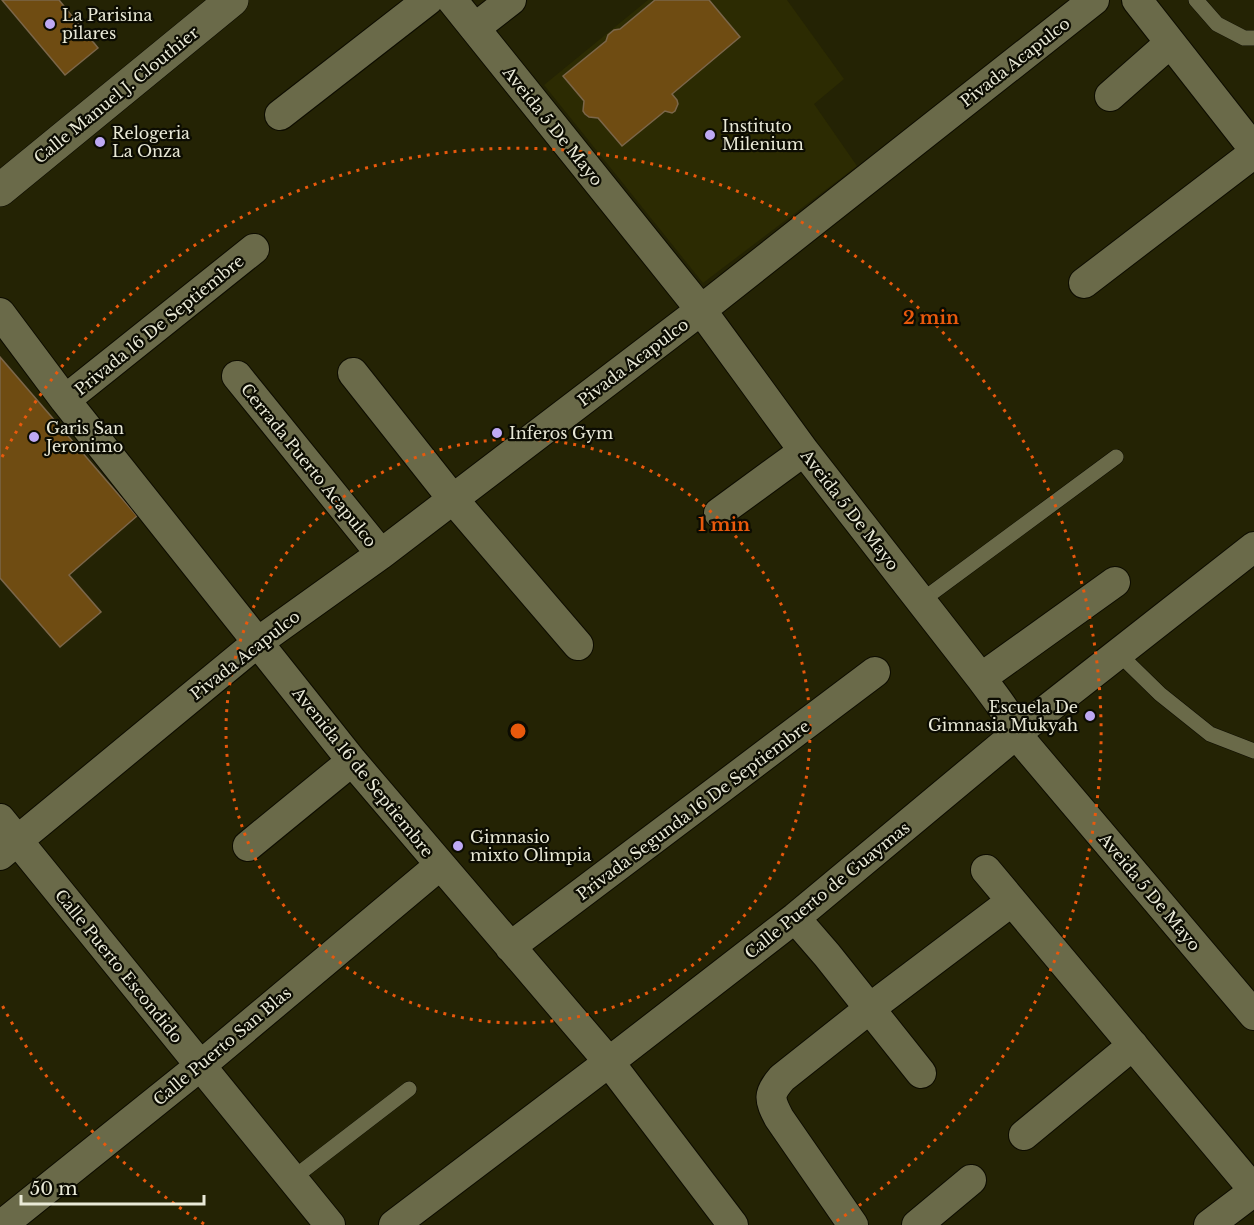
<svg xmlns="http://www.w3.org/2000/svg" width="1254" height="1225" viewBox="0 0 1254 1225" font-family="'Libre Baskerville',serif">
	<style>
		.built { fill: #2c2b02 }
		.building { fill: #6f4c12; stroke: #7b664a; stroke-width: 1.5 }
		.lines { fill: none; stroke-linecap: round; stroke-linejoin: round }
		.lane-casing { stroke: #0d0c00; stroke-width: 16 }
		.street-casing { stroke: #0d0c00; stroke-width: 32 }
		.secondary-casing { stroke: #0d0c00; stroke-width: 34 }
		.lane { stroke: #6a6a49; stroke-width: 15 }
		.street { stroke: #6a6a49; stroke-width: 30 }
		.secondary { stroke: #6a6a49; stroke-width: 33 }
		.ring { fill: none; stroke: #e8590c; stroke-width: 3; stroke-dasharray: 3 6 }
		.poi-dot { fill: #bea9f4; stroke: #0c0c02; stroke-width: 2 }
		.labels { text-anchor: middle; stroke-width: 4.5; stroke-linejoin: round; paint-order: stroke }
		.poi-label { font-size: 16px; fill: #e9e9d7; stroke: #0c0c02; text-anchor: start }
		.street-label { font-size: 16px; fill: #e9e9d7; stroke: #0c0c02 }
		.centre { fill: #e8590c; stroke: #0c0c02; stroke-width: 3 }
		.ring-label { font-size: 18px; text-anchor: middle; font-weight: bold; fill: #e8590c; stroke: #0c0c02; stroke-width: 4.5; stroke-linejoin: round; paint-order: stroke }
	</style>
	<rect width="100%" height="100%" fill="#242304"/>
	<path class="built" d="M648,0H787L844,79L814,104L857,166L703,283L544,85Z"/>
	<path class="building" d="M2,0H59L98,48L65,75Z
		M655,0H709L740,37L672,94L677,100L678,104L675,111L672,113L665,111L622,146L598,118L589,117L585,114L583,111L584,101L563,76L606,41L608,35L614,30L620,29Z
		M0,357L137,516L69,575L101,612L60,647L0,578Z"/>
	<g class="lines">
		<defs>
			<path id="lane" d="M1196,0L1217,24L1244,38H1254
				M921,601L1116,457
				M1118,653L1160,694L1210,734L1254,751
				M292,1179L409,1089"/>
			<path id="street" d="M452,0L701,310L804,451L981,678C994,696 1010,714 1016,734L1254,1015
				M1137,0L1254,149
				M475,28L511,0
				M1110,96L1170,43
				M280,115L428,0
				M1084,283L1254,153
				M0,313L65,400L352,761L609,1062L733,1225
				M353,373L452,498L578,645
				M237,376L381,554
				M65,400L254,249
				M719,513L804,451
				M981,678L1115,582
				M0,819L330,1225
				M248,846L352,761
				M0,855L258,642L381,554L701,310L1094,0
				M986,870L1254,1190
				M795,918L827,955L921,1073
				M510,947L875,672
				M1024,1135L1133,1045
				M2,1225L200,1066L440,865
				M394,1225L609,1062L795,918L1022,729L1254,547
				M853,1225L779,1118C769,1099 768,1094 782,1078L869,1009L1012,901
				M917,1225L971,1180
				M1209,1225L1254,1191"/>
			<path id="secondary" d="M0,190L232,0"/>
		</defs>
		<use href="#lane" class="lane-casing"/>
		<use href="#street" class="street-casing"/>
		<use href="#secondary" class="secondary-casing"/>
		<use href="#lane" class="lane"/>
		<use href="#street" class="street"/>
		<use href="#secondary" class="secondary"/>
	</g>
	<g class="ring">
		<circle cx="518" cy="731" r="292"/>
		<path d="M204 1224A584 584 0 0 1 2 1005M2 457A584 584 0 1 1 832 1224"/>
	</g>
	<g class="poi-dot">
		<circle cx="50" cy="24" r="6"/>
		<circle cx="710" cy="135" r="6"/>
		<circle cx="100" cy="142" r="6"/>
		<circle cx="497" cy="433" r="6"/>
		<circle cx="34" cy="437" r="6"/>
		<circle cx="1090" cy="716" r="6"/>
		<circle cx="458" cy="846" r="6"/>
	</g>
	<g class="labels">
		<g class="poi-label">
			<text x="62" y="21">La Parisina<tspan x="62" dy="18">pilares</tspan></text>
			<text x="722" y="132">Instituto<tspan x="722" dy="18">Milenium</tspan></text>
			<text x="112" y="139">Relogeria<tspan x="112" dy="18">La Onza</tspan></text>
			<text x="46" y="434">Garis San<tspan x="46" dy="18">Jeronimo</tspan></text>
			<text x="509" y="439">Inferos Gym</text>
			<text x="1078" y="713" text-anchor="end">Escuela De<tspan x="1078" dy="18">Gimnasia Mukyah</tspan></text>
			<text x="470" y="843">Gimnasio<tspan x="470" dy="18">mixto Olimpia</tspan></text>
		</g>
		<g class="street-label">
			<text transform="translate(1015 62) rotate(-38)" y="6">Pivada Acapulco</text>
			<text transform="translate(116 95) rotate(-39)" y="6">Calle Manuel J. Clouthier</text>
			<text transform="translate(553 126) rotate(51)" y="6">Aveida 5 De Mayo</text>
			<text transform="translate(159 325) rotate(-39)" y="6">Privada 16 De Septiembre</text>
			<text transform="translate(633 362) rotate(-37)" y="6">Pivada Acapulco</text>
			<text transform="translate(309 465) rotate(51)" y="6">Cerrada Puerto Acapulco</text>
			<text transform="translate(850 510) rotate(52)" y="6">Aveida 5 De Mayo</text>
			<text transform="translate(245 655) rotate(-38)" y="6">Pivada Acapulco</text>
			<text transform="translate(363 772) rotate(51)" y="6">Avenida 16 de Septiembre</text>
			<text transform="translate(693 810) rotate(-37)" y="6">Privada Segunda 16 De Septiembre</text>
			<text transform="translate(827 890) rotate(-39)" y="6">Calle Puerto de Guaymas</text>
			<text transform="translate(1150 892) rotate(50)" y="6">Aveida 5 De Mayo</text>
			<text transform="translate(119 966) rotate(51)" y="6">Calle Puerto Escondido</text>
			<text transform="translate(222 1046) rotate(-40)" y="6">Calle Puerto San Blas</text>
		</g>
	</g>
	<circle cx="518" cy="731" r="9" class="centre"/>
	<g class="ring-label">
		<text x="931" y="324">2 min</text>
		<text x="724" y="531">1 min</text>
	</g>
	<path d="M21 1195v9h183v-9" fill="none" stroke="#e9e9d7" stroke-width="3"/>
	<text x="30" y="1195" font-size="18" fill="#e9e9d7" stroke="#0c0c02" stroke-width="4.5" paint-order="stroke">50 m</text>
</svg>
